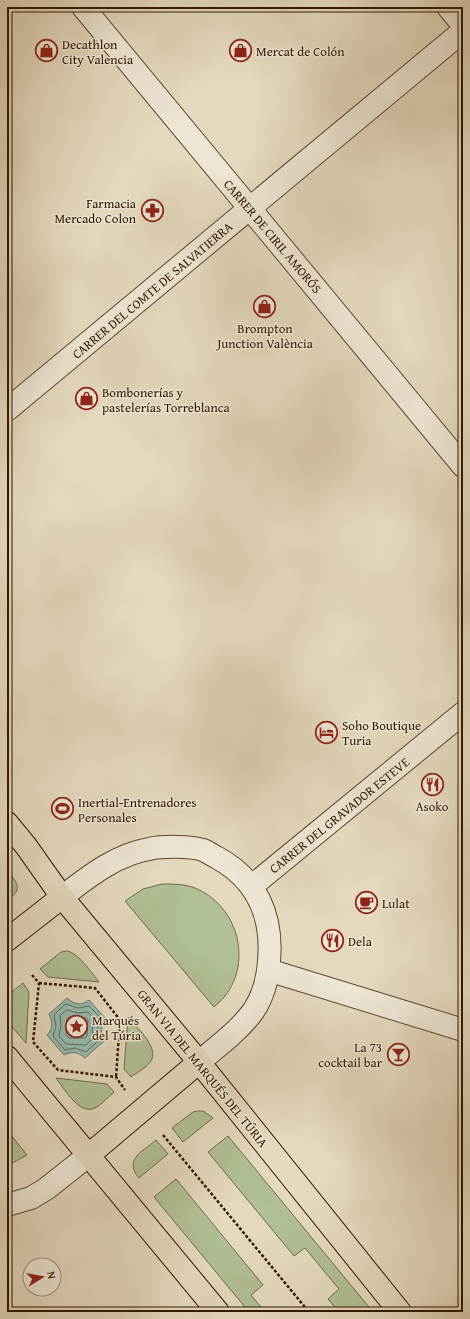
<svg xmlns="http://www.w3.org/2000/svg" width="470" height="1319" viewBox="0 0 470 1319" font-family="'Gentium Book Plus',serif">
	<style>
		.green { fill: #b0c094; stroke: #706c4a }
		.water { fill: #95bab1; stroke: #6d796b }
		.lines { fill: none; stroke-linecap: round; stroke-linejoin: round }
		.shore { stroke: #636959; stroke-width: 1 }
		.minor-casing { stroke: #5e4830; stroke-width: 24 }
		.major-casing { stroke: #311801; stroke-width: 24 }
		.path { stroke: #311801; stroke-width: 2.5; stroke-dasharray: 3 2; stroke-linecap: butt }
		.minor { stroke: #ede6d5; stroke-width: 22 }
		.major { stroke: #e4d9be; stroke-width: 22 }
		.labels { text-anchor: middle; stroke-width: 3; stroke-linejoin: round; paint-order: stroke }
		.poi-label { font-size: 13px; fill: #311801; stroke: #ede6d5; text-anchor: start }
		.street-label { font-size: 13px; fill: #311801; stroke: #ede6d5 }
	</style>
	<rect width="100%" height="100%" fill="#e4d9be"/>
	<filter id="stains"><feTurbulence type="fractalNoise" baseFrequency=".005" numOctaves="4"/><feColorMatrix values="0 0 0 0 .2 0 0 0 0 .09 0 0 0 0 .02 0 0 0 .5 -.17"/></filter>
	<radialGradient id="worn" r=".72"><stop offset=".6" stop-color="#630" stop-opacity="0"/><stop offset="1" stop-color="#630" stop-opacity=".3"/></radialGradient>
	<path class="green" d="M11,875C21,888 19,891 7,901V879Z
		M162,884C173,884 185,884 195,888C237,905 253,960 225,996C222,1000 217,1004 214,1007L125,901L143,889Z
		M68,951C81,956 90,971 99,982L48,977L40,969L61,952Z
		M23,983L29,992L26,1043L7,1021V996Z
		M128,1017C136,1027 157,1045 152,1059C149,1066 138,1072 131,1077L124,1069Z
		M56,1078L107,1084L114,1092C108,1097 100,1107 92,1109C78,1113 63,1087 56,1078Z
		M198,1111H203L213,1118L183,1142L172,1128L193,1112Z
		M7,1130L27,1155L7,1166Z
		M228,1136L373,1312H339L328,1299L339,1289L305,1248L294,1256L208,1152Z
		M156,1140L168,1154L139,1178C123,1160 143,1151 156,1140Z
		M176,1179L263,1285L251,1295L265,1312H249L154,1197Z"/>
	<path class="water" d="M67,998C75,1005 81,1006 89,1000L106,1019C101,1026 100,1032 104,1041L85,1058C78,1052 72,1051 64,1055L47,1035C53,1029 53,1022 49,1014Z"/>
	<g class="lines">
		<path class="shore" d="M66,1004L78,1008L89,1006L101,1018L97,1030L99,1040L86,1052L75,1048L65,1050L53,1036L56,1026L54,1015Z
			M67,1010L78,1013L88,1012L94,1019L92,1029L93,1038L86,1045L66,1044L59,1036L61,1026L60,1016Z
			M69,1017L77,1019L85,1018L88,1020L87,1036L85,1038H69L66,1035L67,1019Z"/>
		<defs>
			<path id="minor" d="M83,7L463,466
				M448,7L463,25
				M7,410L463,31
				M252,886L463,713
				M62,897C88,877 115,855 149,849C162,846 191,846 203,850C208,852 212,855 216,857C257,879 273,916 269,961C268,977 263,996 254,1010C240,1030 218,1046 199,1062
				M268,970L463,1030
				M7,1205L31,1198L46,1189L89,1155"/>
			<path id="major" d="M7,823L26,846L62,897L199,1062L400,1312
				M7,940L62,897
				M7,1057L218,1312
				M89,1155L199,1062"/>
		</defs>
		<use href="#minor" class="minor-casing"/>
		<use href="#major" class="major-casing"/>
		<path class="path" d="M32,975L39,983L33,1042L58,1070L116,1077L125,1090
			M39,983L95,988L120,1020L116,1077
			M163,1135L309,1312"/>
		<use href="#minor" class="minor"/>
		<use href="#major" class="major"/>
	</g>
	<defs>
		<symbol id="shop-ring" viewBox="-11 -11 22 22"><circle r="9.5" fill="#ede6d5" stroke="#8f2418" stroke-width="1.5"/><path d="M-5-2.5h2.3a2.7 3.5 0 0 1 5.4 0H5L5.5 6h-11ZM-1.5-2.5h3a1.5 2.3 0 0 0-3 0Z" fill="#8f2418"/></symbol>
		<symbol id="pharmacy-ring" viewBox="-11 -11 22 22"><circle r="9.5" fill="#ede6d5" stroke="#8f2418" stroke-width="1.5"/><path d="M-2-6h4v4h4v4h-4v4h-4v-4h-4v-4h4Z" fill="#8f2418"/></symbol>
		<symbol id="hotel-ring" viewBox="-11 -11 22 22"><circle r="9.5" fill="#ede6d5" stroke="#8f2418" stroke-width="1.5"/><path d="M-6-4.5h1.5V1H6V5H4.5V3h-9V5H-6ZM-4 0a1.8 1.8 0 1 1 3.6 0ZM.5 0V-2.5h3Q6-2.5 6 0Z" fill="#8f2418"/></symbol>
		<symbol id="restaurant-ring" viewBox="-11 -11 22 22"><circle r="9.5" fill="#ede6d5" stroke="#8f2418" stroke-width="1.5"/><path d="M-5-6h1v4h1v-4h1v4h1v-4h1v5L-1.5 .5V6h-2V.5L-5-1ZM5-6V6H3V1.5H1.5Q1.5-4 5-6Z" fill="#8f2418"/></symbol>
		<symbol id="stadium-ring" viewBox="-11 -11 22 22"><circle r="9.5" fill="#ede6d5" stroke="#8f2418" stroke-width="1.5"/><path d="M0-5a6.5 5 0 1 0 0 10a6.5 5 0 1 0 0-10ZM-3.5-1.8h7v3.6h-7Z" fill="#8f2418"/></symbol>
		<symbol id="cafe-ring" viewBox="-11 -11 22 22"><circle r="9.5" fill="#ede6d5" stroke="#8f2418" stroke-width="1.5"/><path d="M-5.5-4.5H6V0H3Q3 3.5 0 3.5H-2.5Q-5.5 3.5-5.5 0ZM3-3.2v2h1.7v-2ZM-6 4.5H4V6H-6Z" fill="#8f2418"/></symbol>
		<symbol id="sight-ring" viewBox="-11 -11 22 22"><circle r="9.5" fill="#ede6d5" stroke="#8f2418" stroke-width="1.5"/><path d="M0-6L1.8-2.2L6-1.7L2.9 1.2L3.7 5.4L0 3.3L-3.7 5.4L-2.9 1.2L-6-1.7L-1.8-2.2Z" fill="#8f2418"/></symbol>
		<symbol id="bar-ring" viewBox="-11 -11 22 22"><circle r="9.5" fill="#ede6d5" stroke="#8f2418" stroke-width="1.5"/><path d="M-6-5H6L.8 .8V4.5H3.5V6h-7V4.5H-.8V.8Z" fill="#8f2418"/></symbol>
	</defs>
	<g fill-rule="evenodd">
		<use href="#shop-ring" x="34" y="38" width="25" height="25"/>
		<use href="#shop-ring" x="228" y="38" width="25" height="25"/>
		<use href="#pharmacy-ring" x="140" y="198" width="25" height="25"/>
		<use href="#shop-ring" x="252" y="294" width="25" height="25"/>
		<use href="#shop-ring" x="74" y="386" width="25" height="25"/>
		<use href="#hotel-ring" x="314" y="720" width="25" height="25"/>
		<use href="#restaurant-ring" x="420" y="772" width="25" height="25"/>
		<use href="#stadium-ring" x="50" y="796" width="25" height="25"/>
		<use href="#cafe-ring" x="354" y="890" width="25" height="25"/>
		<use href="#restaurant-ring" x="320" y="928" width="25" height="25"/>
		<use href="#sight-ring" x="64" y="1014" width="25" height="25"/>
		<use href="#bar-ring" x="386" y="1042" width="25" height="25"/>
	</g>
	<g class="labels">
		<g class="poi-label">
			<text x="62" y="49">Decathlon<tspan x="62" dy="15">City Valencia</tspan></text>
			<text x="256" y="56">Mercat de Colón</text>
			<text x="136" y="208" text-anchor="end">Farmacia<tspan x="136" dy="15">Mercado Colon</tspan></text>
			<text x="265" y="333" text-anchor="middle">Brompton<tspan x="265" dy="15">Junction València</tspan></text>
			<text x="102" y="397">Bombonerías y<tspan x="102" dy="15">pastelerías Torreblanca</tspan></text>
			<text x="342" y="730">Soho Boutique<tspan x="342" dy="15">Turia</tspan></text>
			<text x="78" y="807">Inertial-Entrenadores<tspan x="78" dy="15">Personales</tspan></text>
			<text x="432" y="811" text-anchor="middle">Asoko</text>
			<text x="382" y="908">Lulat</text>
			<text x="348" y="946">Dela</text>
			<text x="92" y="1025">Marqués<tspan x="92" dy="15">del Túria</tspan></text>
			<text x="382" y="1052" text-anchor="end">La 73<tspan x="382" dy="15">cocktail bar</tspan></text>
		</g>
		<g class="street-label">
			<text transform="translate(273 236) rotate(50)" y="5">CARRER DE CIRIL AMORÓS</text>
			<text transform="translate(152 290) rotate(-40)" y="5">CARRER DEL COMTE DE SALVATIERRA</text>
			<text transform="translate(339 815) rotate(-39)" y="5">CARRER DEL GRAVADOR ESTEVE</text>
			<text transform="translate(203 1068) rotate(51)" y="5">GRAN VIA DEL MARQUÉS DEL TÚRIA</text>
		</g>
	</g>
	<rect width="470" height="1319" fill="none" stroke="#e4d9be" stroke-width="24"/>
	<rect x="8" y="8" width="454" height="1303" fill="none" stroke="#311801" stroke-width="2"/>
	<rect x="12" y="12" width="446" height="1295" fill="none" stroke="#311801"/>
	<g transform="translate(42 1277) rotate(79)"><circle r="19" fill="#ede6d5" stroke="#a29480"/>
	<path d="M0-3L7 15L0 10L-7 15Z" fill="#8f2418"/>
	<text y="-6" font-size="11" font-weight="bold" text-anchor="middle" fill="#311801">N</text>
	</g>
	<rect width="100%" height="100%" filter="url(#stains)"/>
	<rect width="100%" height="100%" fill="url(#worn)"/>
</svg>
